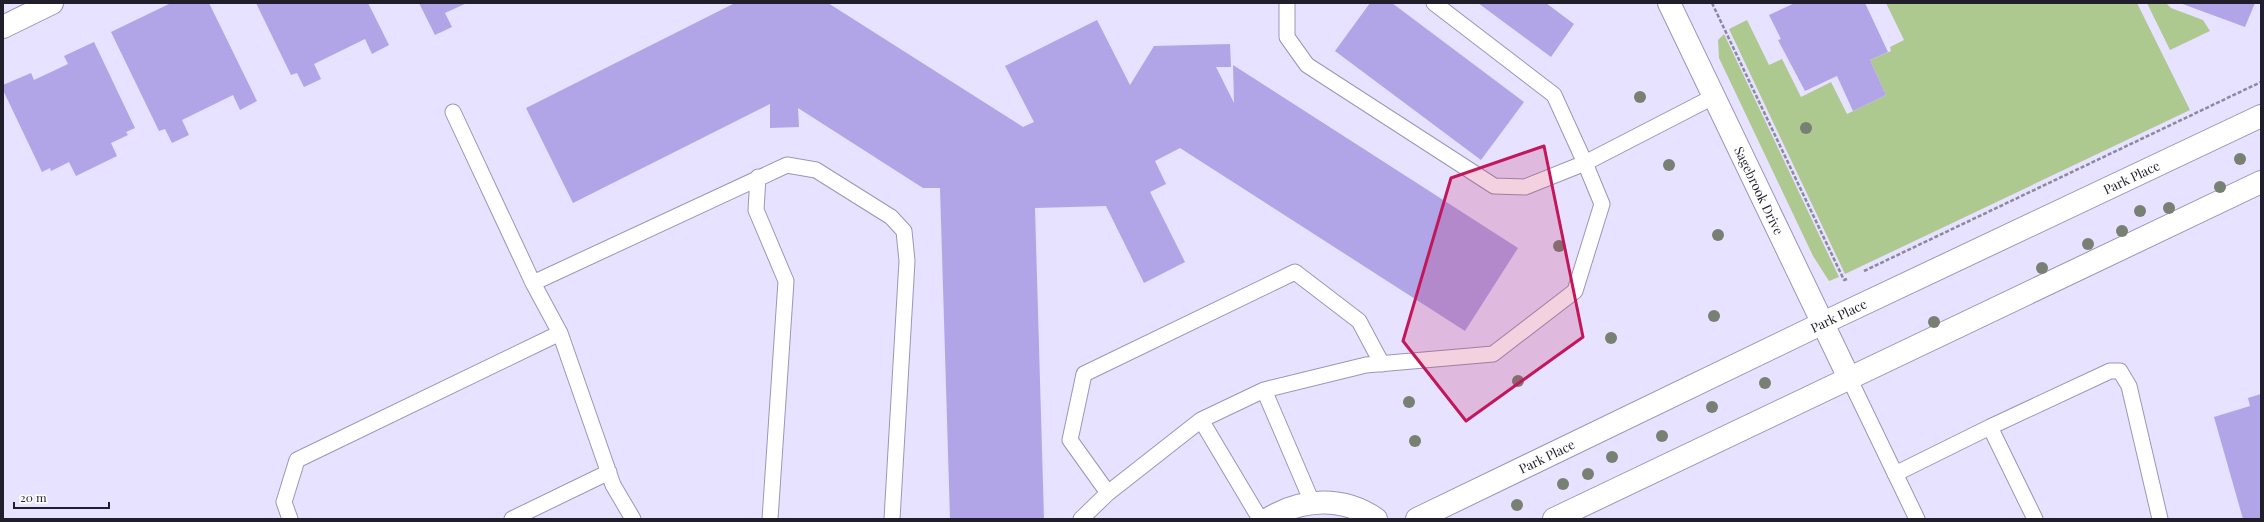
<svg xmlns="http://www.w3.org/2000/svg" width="2264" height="522" viewBox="0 0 2264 522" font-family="'Playfair Display',serif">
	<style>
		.green { fill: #adc98f }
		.building { fill: #b1a5e8 }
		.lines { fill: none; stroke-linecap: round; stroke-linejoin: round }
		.lane-casing { stroke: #9b96b7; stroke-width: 17 }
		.street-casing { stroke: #9b96b7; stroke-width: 24 }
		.path { stroke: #8c889e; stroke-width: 2.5; stroke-dasharray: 4 2; stroke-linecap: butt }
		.lane { stroke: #fff; stroke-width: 15 }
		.street { stroke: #fff; stroke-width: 22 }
		.tree { fill: #788073 }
		.marked { fill: #c2185b; fill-opacity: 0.2; stroke: #c2185b; stroke-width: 3; stroke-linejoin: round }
		.labels { text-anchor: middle; stroke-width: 3.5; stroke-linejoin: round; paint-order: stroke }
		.street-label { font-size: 13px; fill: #211e2b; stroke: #fff }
	</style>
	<rect width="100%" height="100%" fill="#e6e2ff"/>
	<path class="green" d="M1886,3H2137L2190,110L1845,274L1729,29L1747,20L1769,65L1782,59L1801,97L1831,82L1847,114L1886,95L1870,60L1891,51L1890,47L1904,40Z
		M2147,3H2166L2171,8L2203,20L2210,31L2170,50Z
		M1724,34L1839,277L1829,281L1813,256L1719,58L1718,40Z"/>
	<path class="building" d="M171,3H209L257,101L240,110L233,95L182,120L189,135L172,143L165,129L159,131L111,32Z
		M256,3H368L389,45L372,54L365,39L314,64L321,79L304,87L297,73L291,75Z
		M419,3H467L445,13L452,27L435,35Z
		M735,3H828L1023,127L1034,122L1005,66L1097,20L1130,85L1154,46L1230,44L1231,67H1216L1234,103L1233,65L1518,248L1465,331L1180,148L1155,161L1166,184L1150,192L1185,262L1144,283L1106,206L1035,208L1044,519H950L940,188H923L798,108L799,127L770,128V104L573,203L526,108Z
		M1370,3H1392L1524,102L1481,160L1335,51Z
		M1478,3H1546L1574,24L1551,57Z
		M1795,3H1865L1888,52L1870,60L1886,95L1853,111L1837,76L1805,91L1778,40L1781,39L1769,15Z
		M2180,3H2255L2245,27Z
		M94,42L135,128L126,132L128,135L111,143L117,156L76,176L69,162L51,171L50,168L42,172L3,90V85L31,73L34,80L68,64L64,56Z
		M2261,394V519H2243L2214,417L2250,406L2248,398Z"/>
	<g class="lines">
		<defs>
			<path id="lane" d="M1287,3V37L1307,65L1494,186L1525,187L1585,163L1554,95L1434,3
				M453,112L533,283
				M758,177L756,210L786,281L770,519
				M1849,378L1917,519
				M1264,390L1312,502
				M1201,420L1260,519
				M1990,427L2110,371H2120L2129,386L2160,519
				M1895,474L1990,427L2035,519
				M1108,493L1070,440L1084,374L1295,272L1359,321L1382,364
				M290,519L284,502L297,460L560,333
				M512,519L609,472
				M633,519L613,485L560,333L533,283L787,165L816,170L891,217L904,231L907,261L892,519
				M1081,519L1108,493L1201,420L1264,390L1366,365L1493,354L1575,291L1602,204L1585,163L1713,97"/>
			<g id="street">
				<path id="s1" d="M1669,3L1849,378"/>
				<path d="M3,27L52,3"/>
				<path d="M1268,519C1302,498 1343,496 1376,519"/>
				<path id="s2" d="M1417,519L1823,323L2261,116"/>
				<path d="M1554,519L2261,182"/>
			</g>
		</defs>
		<use href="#lane" class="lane-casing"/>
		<use href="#street" class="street-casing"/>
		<path class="path" d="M1712,3L1844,280L1847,279
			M1864,271L2261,82"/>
		<use href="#lane" class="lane"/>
		<use href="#street" class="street"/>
	</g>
	<g class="tree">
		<circle cx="1640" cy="97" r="6"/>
		<circle cx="1806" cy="128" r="6"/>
		<circle cx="2240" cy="159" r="6"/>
		<circle cx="1669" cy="165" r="6"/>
		<circle cx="2220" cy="187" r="6"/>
		<circle cx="2169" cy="208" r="6"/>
		<circle cx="2140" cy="211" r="6"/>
		<circle cx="2122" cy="231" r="6"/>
		<circle cx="1718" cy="235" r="6"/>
		<circle cx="2088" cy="244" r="6"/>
		<circle cx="1559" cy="246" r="6"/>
		<circle cx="2042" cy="268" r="6"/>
		<circle cx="1714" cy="316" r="6"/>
		<circle cx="1934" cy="322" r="6"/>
		<circle cx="1611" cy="338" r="6"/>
		<circle cx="1518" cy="381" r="6"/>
		<circle cx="1765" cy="383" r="6"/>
		<circle cx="1409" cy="402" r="6"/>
		<circle cx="1712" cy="407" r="6"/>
		<circle cx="1662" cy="436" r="6"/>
		<circle cx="1415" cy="441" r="6"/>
		<circle cx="1612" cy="457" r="6"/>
		<circle cx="1588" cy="474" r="6"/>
		<circle cx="1563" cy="484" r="6"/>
		<circle cx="1517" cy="505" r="6"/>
	</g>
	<path class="marked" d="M1544,146L1583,337L1466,421L1403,341L1451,178Z"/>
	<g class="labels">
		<g class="street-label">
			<text dy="5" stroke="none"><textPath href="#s2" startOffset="792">Park Place</textPath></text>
			<text dy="5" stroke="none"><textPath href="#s1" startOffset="208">Sagebrook Drive</textPath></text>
			<text dy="5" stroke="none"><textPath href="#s2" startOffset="468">Park Place</textPath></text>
			<text dy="5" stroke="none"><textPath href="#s2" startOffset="144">Park Place</textPath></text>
		</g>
	</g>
	<rect width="2264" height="522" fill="none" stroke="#211e2b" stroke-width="8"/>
	<path d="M14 502v6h95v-6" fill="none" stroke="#211e2b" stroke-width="2"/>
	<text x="20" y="502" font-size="12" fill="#211e2b" stroke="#ffffff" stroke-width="3" paint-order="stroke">20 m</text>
</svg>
